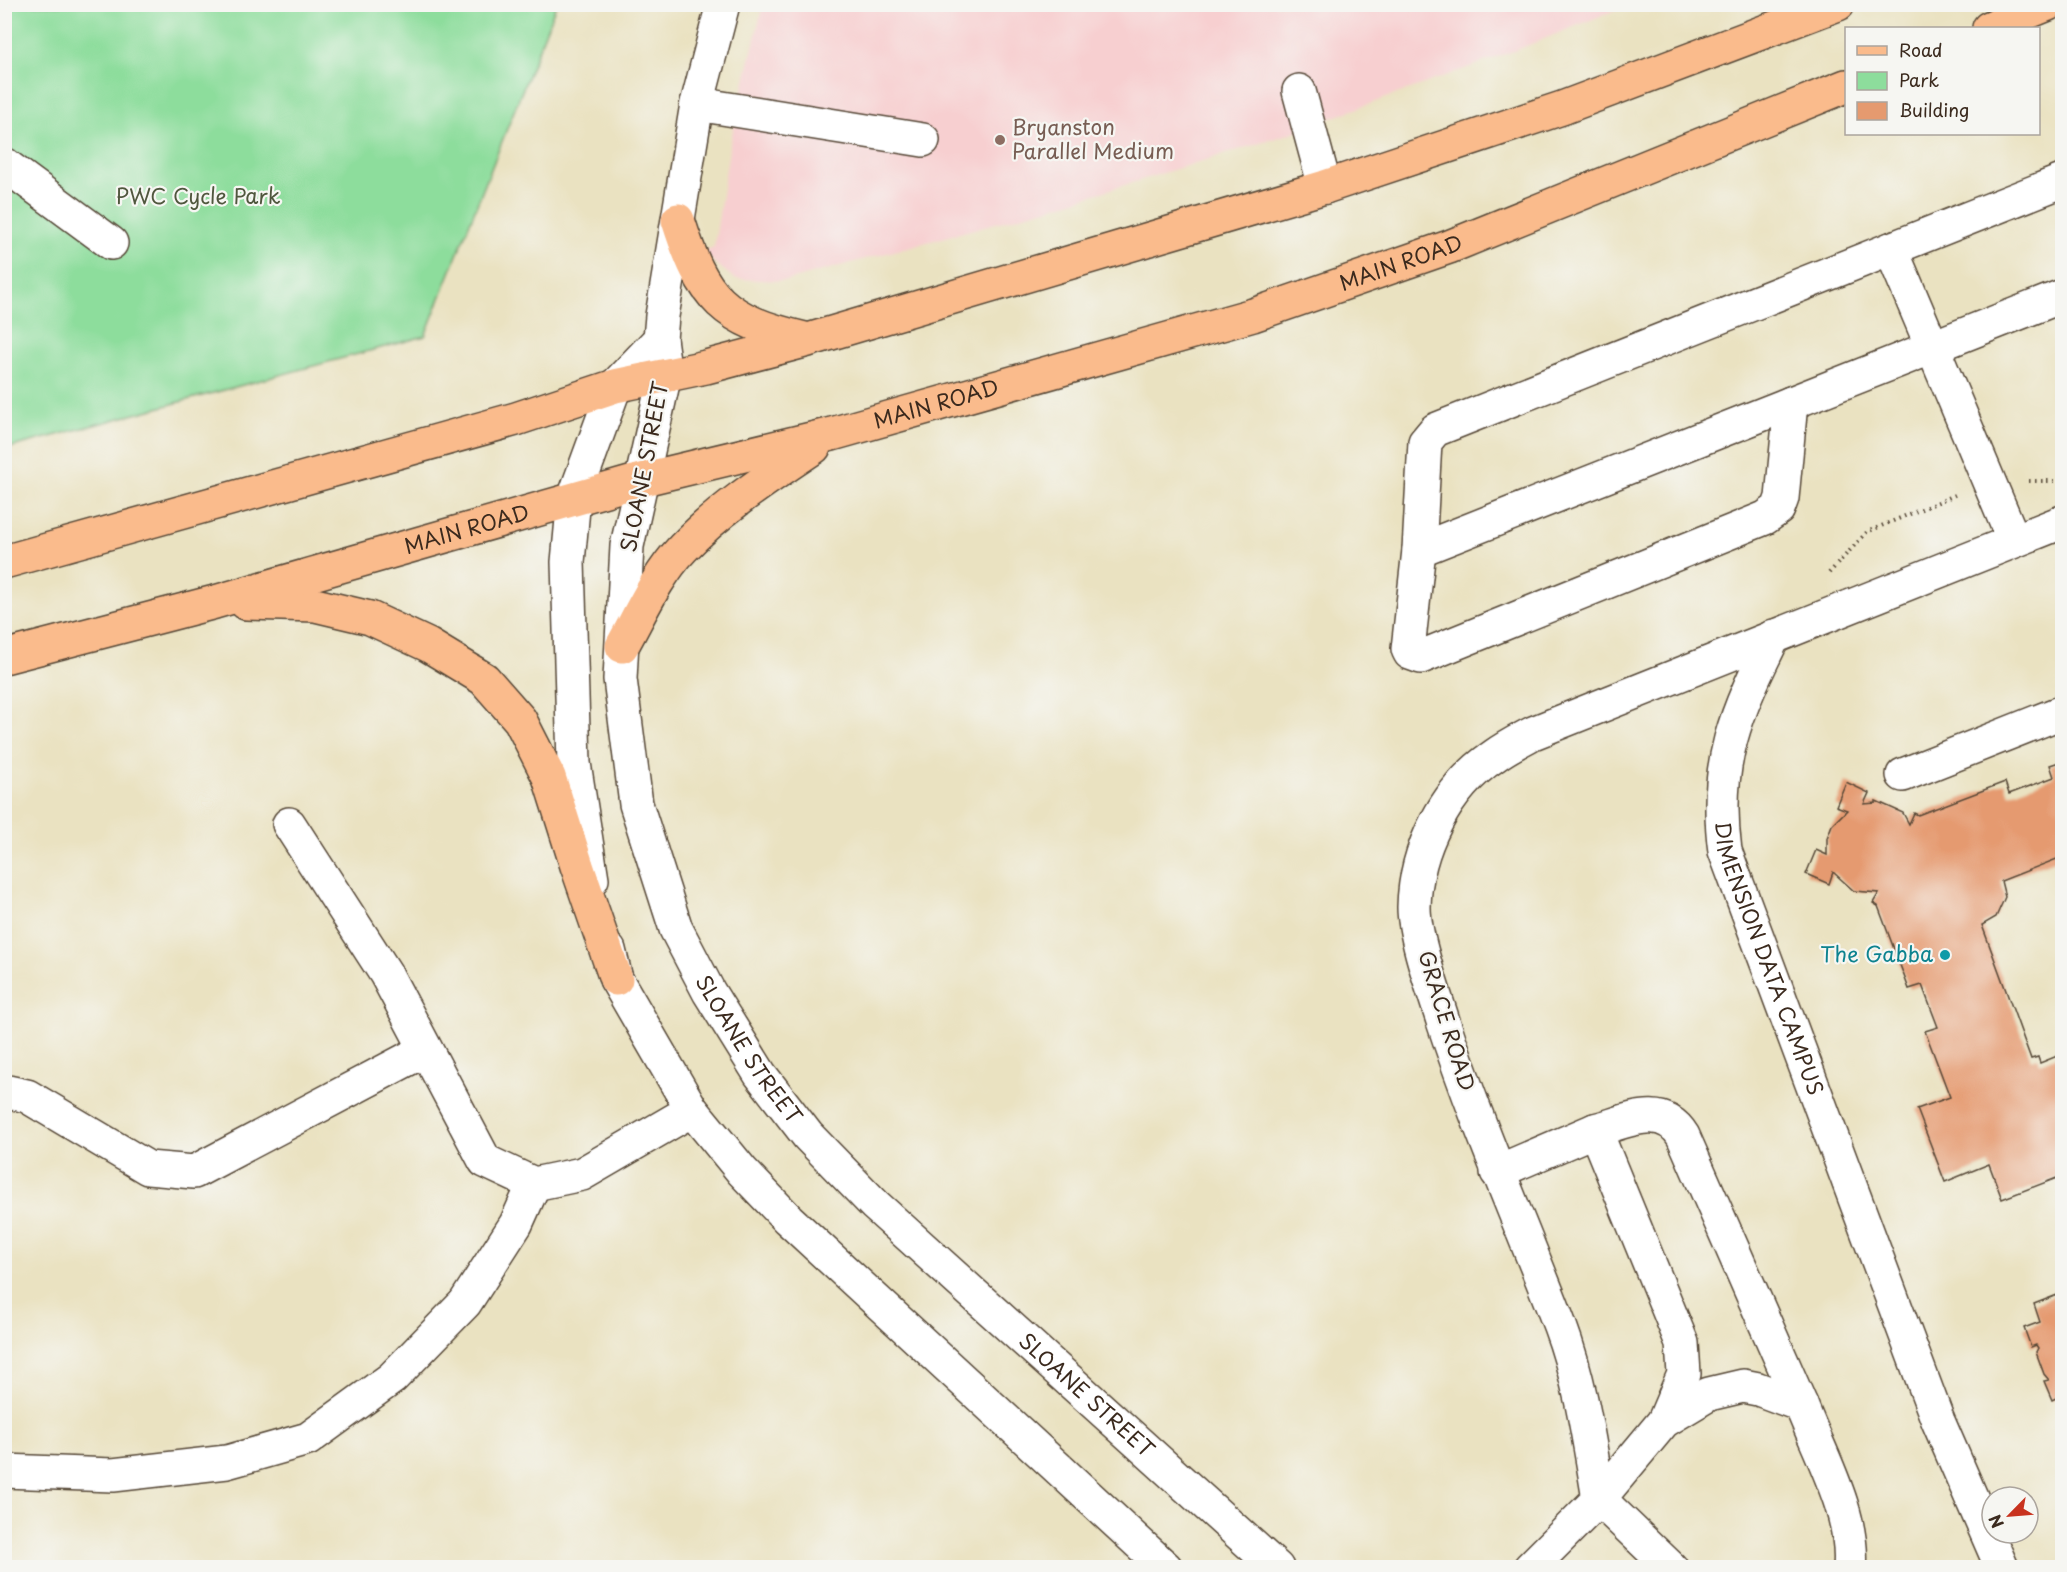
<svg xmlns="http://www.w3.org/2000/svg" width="2067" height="1572" viewBox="0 0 2067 1572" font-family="'Playpen Sans',sans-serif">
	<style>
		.built { fill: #f7cfd0 }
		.green { fill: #8ddd9c; stroke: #64845d; stroke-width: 1.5 }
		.building { fill: #e59a6f }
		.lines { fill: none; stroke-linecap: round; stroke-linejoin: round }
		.minor-casing { stroke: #554636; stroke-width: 36 }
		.major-casing { stroke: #554636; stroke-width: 36 }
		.path { stroke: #554636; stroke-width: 4; stroke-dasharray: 1.5 4.5; stroke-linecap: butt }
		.minor { stroke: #fff; stroke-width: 33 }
		.major { stroke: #fabb8c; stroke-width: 33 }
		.education-dot { fill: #8d6e63; stroke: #f6f6f2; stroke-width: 2 }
		.culture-dot { fill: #0f9aa8; stroke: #f6f6f2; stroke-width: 2 }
		.labels { text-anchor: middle; stroke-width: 4.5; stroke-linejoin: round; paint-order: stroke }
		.education-label { font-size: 21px; fill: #785e54; stroke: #f6f6f2; text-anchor: start }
		.park-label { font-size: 21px; fill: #50573e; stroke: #f6f6f2 }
		.street-label { font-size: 21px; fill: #3b2a1e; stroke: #f6f6f2 }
		.culture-label { font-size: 21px; fill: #0d838f; stroke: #f6f6f2; text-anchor: end }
	</style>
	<rect width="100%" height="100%" fill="#f6f6f2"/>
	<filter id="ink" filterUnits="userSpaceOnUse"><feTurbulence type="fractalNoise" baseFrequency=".0167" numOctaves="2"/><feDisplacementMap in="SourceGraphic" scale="12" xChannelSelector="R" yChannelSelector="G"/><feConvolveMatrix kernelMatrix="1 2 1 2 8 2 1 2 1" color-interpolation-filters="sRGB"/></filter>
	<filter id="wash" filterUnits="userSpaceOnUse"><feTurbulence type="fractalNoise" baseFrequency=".008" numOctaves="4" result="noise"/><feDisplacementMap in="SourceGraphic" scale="24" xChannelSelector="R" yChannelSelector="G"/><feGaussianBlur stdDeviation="1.35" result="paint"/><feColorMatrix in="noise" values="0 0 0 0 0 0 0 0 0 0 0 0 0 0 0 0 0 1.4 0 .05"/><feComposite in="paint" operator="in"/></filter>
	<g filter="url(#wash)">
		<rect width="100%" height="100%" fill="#eae2c1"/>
		<path class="built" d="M763,5H1628L1519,49L1280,137L1050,208L786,281L735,279L701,252L714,247L730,143Z"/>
		<path class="green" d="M5,5H556L425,336L5,449Z"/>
		<g id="blocks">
			<path class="building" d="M2062,761V857L2001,881L2005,897L1996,917L1982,925L2031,1059L2038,1057L2040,1063L2062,1054V1176L2002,1199L1989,1164L1945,1182L1917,1109L1950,1097L1925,1031L1938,1027L1922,985L1909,989L1878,906L1873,903L1879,893L1854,891L1833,872L1829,884L1806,874L1816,850L1827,855V838L1832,825L1847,810L1836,806L1846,782L1869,793L1864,804L1876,803V801L1903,813L1909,824L1914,813L1918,815L2005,782L2009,794L2054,777L2050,765Z
				M2062,1293V1395L2052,1400L2044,1381L2049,1380L2044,1374L2036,1352L2038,1348L2036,1345L2031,1347L2024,1328L2040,1322L2034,1304Z"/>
		</g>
	</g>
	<g filter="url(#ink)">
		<use href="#blocks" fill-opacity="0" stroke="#554636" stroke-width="1.5"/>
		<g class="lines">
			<defs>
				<g id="minor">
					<path id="s1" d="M723,4L697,104L662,316L660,339L665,374L627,546L620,679L636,804L676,929L709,992L760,1074L808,1136L875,1205L1277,1568"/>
					<path d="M1299,91L1325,187"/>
					<path d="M697,104L923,140"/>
					<path d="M4,164L111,243"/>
					<path d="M1891,249L2014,541"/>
					<path d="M1791,403L1782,498L1778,509L1765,518L1421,657L1410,653L1408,649L1419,550L1425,442L1435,430L2062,181"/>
					<path d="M1419,550L2062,296"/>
					<path id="s2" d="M1774,636C1736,713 1713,763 1725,851L1938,1421L2002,1568"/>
					<path d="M1903,775L2062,712"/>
					<path d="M289,824L386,974L485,1161L534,1184L582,1174L692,1110"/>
					<path d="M592,879L574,763L568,562L574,498L615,386L660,339"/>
					<path d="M609,950L616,979L692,1110L742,1171L788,1219L1166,1568"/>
					<path d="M4,1091L27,1096L148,1168L194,1172L425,1050"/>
					<path d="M1497,1172L1595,1130"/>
					<path d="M1664,1421L1684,1374L1682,1343L1595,1130C1627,1122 1662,1102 1683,1136L1801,1405"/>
					<path d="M4,1471L113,1475L227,1462L308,1439L392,1378L465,1303L516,1224L534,1184"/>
					<path d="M1530,1568L1599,1499C1589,1441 1581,1382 1560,1326C1521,1224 1477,1125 1443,1021C1434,992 1414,937 1414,907C1415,850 1446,788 1494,756C1506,747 1520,740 1533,733L2062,522"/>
					<path d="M1671,1568L1599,1499L1664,1421L1709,1394L1743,1386L1758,1389L1801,1405C1820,1454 1855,1515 1850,1568"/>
				</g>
				<g id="major">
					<path d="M1989,28L2048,4"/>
					<path d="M678,220C703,299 723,320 805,339"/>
					<path d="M4,562L516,419L615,386L706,367L808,340L1325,187L1562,108L1838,4"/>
					<path d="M246,603L315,605L370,618L428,645L484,679L520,720L549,777L577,866L616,979"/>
					<path d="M622,646C640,614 657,575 683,548C721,508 768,478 814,447"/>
					<path id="s3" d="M4,657L215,602L644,479L832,434L1253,315L1449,247L1846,86"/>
				</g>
			</defs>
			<use href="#minor" class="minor-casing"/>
			<use href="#major" class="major-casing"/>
			<path class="path" d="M2029,481H2062
				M1829,573L1867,532L1955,495"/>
			<use href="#minor" class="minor"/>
			<use href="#major" class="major"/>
		</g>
	</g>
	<circle class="education-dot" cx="1000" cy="140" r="6"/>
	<circle class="culture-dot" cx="1945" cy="955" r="6"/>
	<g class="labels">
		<g class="education-label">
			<text x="1012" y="135">Bryanston<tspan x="1012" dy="24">Parallel Medium</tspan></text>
		</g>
		<g class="park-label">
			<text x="198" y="204">PWC Cycle Park</text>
		</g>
		<g class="street-label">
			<text dy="7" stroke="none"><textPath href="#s3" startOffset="1452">MAIN ROAD</textPath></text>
			<text dy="7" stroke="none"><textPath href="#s3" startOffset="966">MAIN ROAD</textPath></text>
			<text transform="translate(645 467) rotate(-79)" y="7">SLOANE STREET</text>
			<text dy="7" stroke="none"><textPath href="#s3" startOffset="480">MAIN ROAD</textPath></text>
			<text dy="7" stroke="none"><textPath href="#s2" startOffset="340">DIMENSION DATA CAMPUS</textPath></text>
			<text transform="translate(1446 1021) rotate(73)" y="7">GRACE ROAD</text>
			<text dy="7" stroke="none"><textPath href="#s1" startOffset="1084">SLOANE STREET</textPath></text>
			<text dy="7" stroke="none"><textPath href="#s1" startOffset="1570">SLOANE STREET</textPath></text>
		</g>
		<g class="culture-label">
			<text x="1933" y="962">The Gabba</text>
		</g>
	</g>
	<rect width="2067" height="1572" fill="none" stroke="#f6f6f2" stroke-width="24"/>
	<rect x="1845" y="27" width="195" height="108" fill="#f6f6f2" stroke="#aba49d" stroke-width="1.5"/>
	<rect x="1857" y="46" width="30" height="9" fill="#fabb8c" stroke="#aba49d" stroke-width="1.5"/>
	<text x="1899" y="57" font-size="18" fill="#3b2a1e">Road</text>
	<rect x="1857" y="72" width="30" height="18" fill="#8ddd9c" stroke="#aba49d" stroke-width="1.5"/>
	<text x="1899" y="87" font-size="18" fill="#3b2a1e">Park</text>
	<rect x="1857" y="102" width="30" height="18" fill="#e59a6f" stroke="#aba49d" stroke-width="1.5"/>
	<text x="1899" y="117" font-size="18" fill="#3b2a1e">Building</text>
	<g transform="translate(2010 1515) rotate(245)"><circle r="28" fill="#f6f6f2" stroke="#aba49d" stroke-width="1.5"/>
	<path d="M0-4.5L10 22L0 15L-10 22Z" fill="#c8321e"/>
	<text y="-9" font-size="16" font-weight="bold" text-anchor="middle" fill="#3b2a1e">N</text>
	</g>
</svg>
